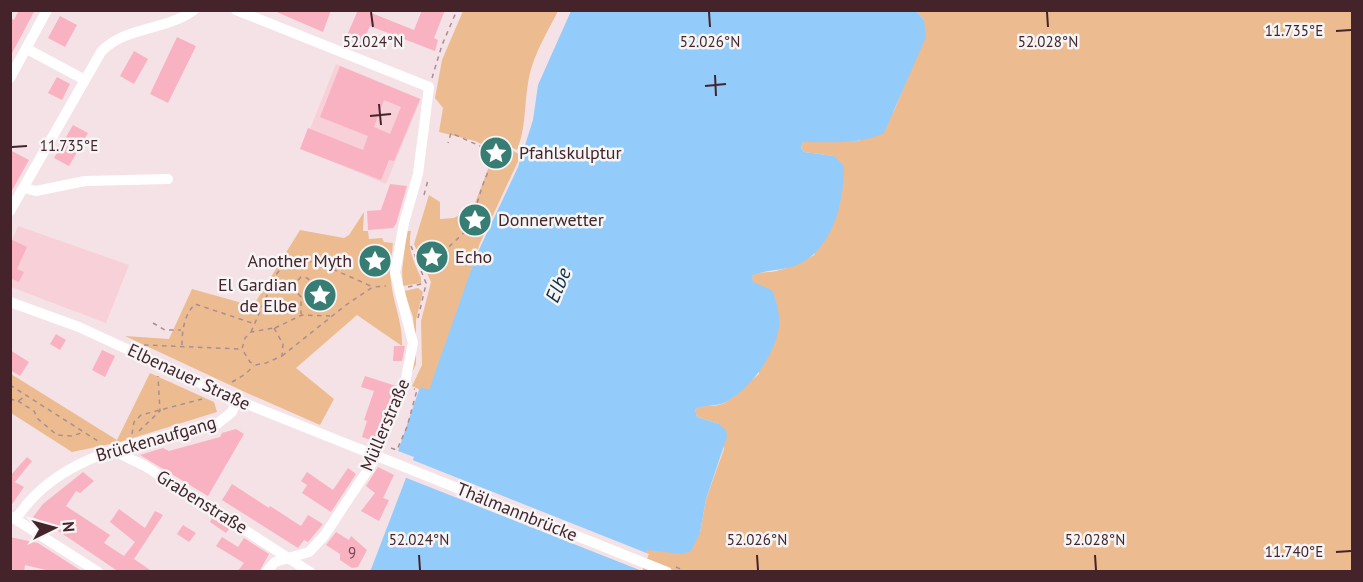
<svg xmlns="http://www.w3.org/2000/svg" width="1363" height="582" viewBox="0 0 1363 582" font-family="'PT Sans',sans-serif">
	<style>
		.built { fill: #f8d0d8 }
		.green { fill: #ecbc90 }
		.water { fill: #93cbfa }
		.pier { fill: #f5e2e6 }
		.building { fill: #f8b2c2; fill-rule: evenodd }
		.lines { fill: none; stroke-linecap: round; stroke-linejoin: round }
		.path { stroke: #a88e94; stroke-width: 1.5; stroke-dasharray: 4.5 4.5; stroke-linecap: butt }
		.minor { stroke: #fff; stroke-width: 10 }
		.ticks { fill: none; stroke: #44232b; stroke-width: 2 }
		.labels { text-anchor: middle; stroke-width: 5; stroke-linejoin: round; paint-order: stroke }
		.number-label { font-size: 15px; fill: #714751 }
		.poi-label { font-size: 18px; fill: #44232b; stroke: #f5f5f5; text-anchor: start }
		.street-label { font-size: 18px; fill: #44232b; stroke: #f5f5f5 }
		.water-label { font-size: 20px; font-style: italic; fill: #0f2e45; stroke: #f5f5f5 }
		.ticks-label { font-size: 15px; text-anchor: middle; fill: #44232b; stroke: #f5f5f5; stroke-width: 5; stroke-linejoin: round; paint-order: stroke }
	</style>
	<rect width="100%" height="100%" fill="#f5e2e6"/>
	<path class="built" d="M336,64L421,99L386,184L302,149Z
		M18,226L129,265L106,323L11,287V242Z"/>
	<path class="green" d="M463,11H558C549,29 538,47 532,66C523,94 528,124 517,150L498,141L492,149L475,141L439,132L443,108L435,98L442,60Z
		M916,11H1352V571L639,572L647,550L700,533L706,499L724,449L719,424L697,417L695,409C705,404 709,407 719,405C733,401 748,383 759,374L752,276C759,271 768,273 776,271C790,268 801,262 814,255L834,156L804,152L801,148L803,142L859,141L894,111L911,69L924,20Z
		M498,143L521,155L480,243L431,395L412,386L422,365L421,321L431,282L414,244L429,195L440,202V219L454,218L467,210L472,211Z
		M364,212L363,231H368L369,239L382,238L384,242L393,243C392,255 389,269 391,281C393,303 403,323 402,346L357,315L296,368L334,399L320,425L247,393L125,336L169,339L192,289L253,306L300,230L344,238L349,235Z
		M407,231H411C407,249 414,262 421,278V283L403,286L402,271Z
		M418,288L423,292L416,320V364L408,381L414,330L413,317L404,291Z
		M150,373L214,402L217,412L120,442L72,452L11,413V374L117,440Z"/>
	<path class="water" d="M571,11H916L924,20L926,37L884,133C859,145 830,142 803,142L801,148L804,152L834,156L844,166C844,203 833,249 797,265C784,271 760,270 752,276L753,282L772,290C777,302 780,314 779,327C775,355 751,388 726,402C716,407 706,404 695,409L697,417L719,424L726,430L727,437L706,499L700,533L691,551L682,554L647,550L639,571L370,572L414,457L398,451L420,387L429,390L476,256L518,167L533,120L538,85Z"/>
	<path class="pier" d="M410,459L649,554L642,571L404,477Z"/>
	<path class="building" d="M19,10H35L10,57V18L14,20Z
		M272,10H331L323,32Z
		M358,10H364L414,30L422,10H445L434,38L438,40L435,51L370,26L361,47L345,40Z
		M60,16L77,25L65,47L48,38Z
		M177,37L196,46L168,103L150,94Z
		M134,51L148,59L134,84L120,76Z
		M340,66L420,99L394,161L389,160L381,180L300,149L308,128L363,150L368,136L320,117ZM384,100L401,107L390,134L374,127Z
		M57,77L70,84L62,100L48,93Z
		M73,125L88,133L69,166L54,158Z
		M10,150L29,160L10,194Z
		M390,184L407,186L396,224L393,228L368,230L367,211L381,210Z
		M10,239L27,247L17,269L24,272L19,282L12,279L10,283Z
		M56,334L66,340L60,350L50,344Z
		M394,346H405L402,361H393Z
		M10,350L29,362L20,376L10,370Z
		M102,350L115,356L105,377L92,370Z
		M365,376L396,386L374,441L362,437L367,421L364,420L374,391L361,387Z
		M236,429L244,434L208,496L140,455L163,448L169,451L220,437L222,433Z
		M27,457L32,461L15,482L24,487L10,507V476Z
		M378,467L394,475L383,498L389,500L379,521L361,511L375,493L366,486Z
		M348,468L356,474L331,512L302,493L307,485L301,481L307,472L333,490Z
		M83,472L94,481L80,493L76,491L66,506L110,535L104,543L124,556L135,542L110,522L119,509L145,528L155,511L163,515L134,559L153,572H119L51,526L33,517L43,504Z
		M232,484L269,508L270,506L301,526L308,515L323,524L308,542L304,540L298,548L222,500Z
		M212,518L229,529L226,533L210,522Z
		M183,525L196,533L189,542L177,534Z
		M336,532L349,540L351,536L367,550L358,567L352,568L340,560V554L326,545Z
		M10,537L38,543L83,572H44L46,570L25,565L24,572H10Z
		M222,537L238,547L244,538L269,554L259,572H237L244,563L216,546Z"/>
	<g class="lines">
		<path class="path" d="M432,78L442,45L457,10
			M424,195L428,180
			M472,226L479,222L475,211
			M420,267L435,260L470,227L482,187L493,159L491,151L451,133L448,143
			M274,282L296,291L301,297V314
			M292,287L301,277L307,278L312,282L308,293L301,297
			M408,287L426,283L411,246
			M418,318L426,284
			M153,323L165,330H181
			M274,328L283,344L282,356L266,363L255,365L250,362L242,349L245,338L251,332Z
			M275,328L302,315L330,316
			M251,332L276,275C281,267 289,261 298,260C312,258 359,281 373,287
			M144,345L241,349
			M182,345C182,331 184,315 195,304L252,323
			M282,356L346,305L373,287L386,286
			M232,382L244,375L254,366
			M10,385L101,443
			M10,399L18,401L26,396
			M18,401L34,411L38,419L57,435L72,436L84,432
			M139,431L160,411L158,376
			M132,434L134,422L141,415L202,399
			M391,448L397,450L407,427L417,390L414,389
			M676,567L687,572"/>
		<path class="minor" d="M236,10L429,87L418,174L404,223L395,273L413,343L405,383L373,462L324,536L309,552L275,562L266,572
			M27,49L85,80
			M10,78L47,10
			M24,188L36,191L85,181L168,179
			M10,211L101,52C125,26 166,31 194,10
			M10,302L79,327L237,400L667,572
			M112,450L145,466L310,572
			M12,517L98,572
			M16,519C60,451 146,442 217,424L232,412L237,400"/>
	</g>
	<path class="ticks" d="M371,12L373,27M709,12L710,27M1047,12L1048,27M1336,31L1351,30M715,75L716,96M705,86L726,84M379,104L381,125M370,116L391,114M12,147L27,146M1336,552L1351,551M419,555L420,570M757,555L758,570M1095,555L1096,570"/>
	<defs>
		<symbol id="sight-disc" viewBox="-11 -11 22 22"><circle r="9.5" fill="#377d74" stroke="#f5f5f5"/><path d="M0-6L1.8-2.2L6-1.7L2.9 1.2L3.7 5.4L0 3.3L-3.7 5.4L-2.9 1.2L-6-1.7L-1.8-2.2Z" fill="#fff"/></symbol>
	</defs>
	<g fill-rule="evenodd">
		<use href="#sight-disc" x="477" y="134" width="38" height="38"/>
		<use href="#sight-disc" x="456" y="201" width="38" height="38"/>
		<use href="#sight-disc" x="413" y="238" width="38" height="38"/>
		<use href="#sight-disc" x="356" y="242" width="38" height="38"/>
		<use href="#sight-disc" x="301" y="276" width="38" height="38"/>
	</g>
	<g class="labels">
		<g class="number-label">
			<text x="352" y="558">9</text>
		</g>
		<g class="poi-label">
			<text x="519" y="159">Pfahlskulptur</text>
			<text x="498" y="226">Donnerwetter</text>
			<text x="455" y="263">Echo</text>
			<text x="352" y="267" text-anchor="end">Another Myth</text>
			<text x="297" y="291" text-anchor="end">El Gardian<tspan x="297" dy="21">de Elbe</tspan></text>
		</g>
		<g class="street-label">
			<text transform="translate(189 377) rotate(25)" y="6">Elbenauer Straße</text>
			<text transform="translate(385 425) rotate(-67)" y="6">Müllerstraße</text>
			<text transform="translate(156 439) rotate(-16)" y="6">Brückenaufgang</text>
			<text transform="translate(202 502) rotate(32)" y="6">Grabenstraße</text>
			<text transform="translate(517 512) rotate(22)" y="6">Thälmannbrücke</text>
		</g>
		<g class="water-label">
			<text transform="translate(558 285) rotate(-67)" y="7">Elbe</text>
		</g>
	</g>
	<g class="ticks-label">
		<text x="1294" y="36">11.735°E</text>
		<text x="710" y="47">52.026°N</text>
		<text x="373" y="47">52.024°N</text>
		<text x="1048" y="47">52.028°N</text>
		<text x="69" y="151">11.735°E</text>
		<text x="419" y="545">52.024°N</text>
		<text x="757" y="545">52.026°N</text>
		<text x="1095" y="545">52.028°N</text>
		<text x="1294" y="557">11.740°E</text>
	</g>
	<rect width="1363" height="582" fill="none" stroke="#44232b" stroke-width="24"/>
	<g transform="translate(54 528) rotate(85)" stroke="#f5f5f5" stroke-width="4.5" paint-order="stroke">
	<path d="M0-4.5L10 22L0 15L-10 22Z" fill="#44232b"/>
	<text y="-9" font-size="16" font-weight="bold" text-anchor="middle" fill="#44232b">N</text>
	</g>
</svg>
